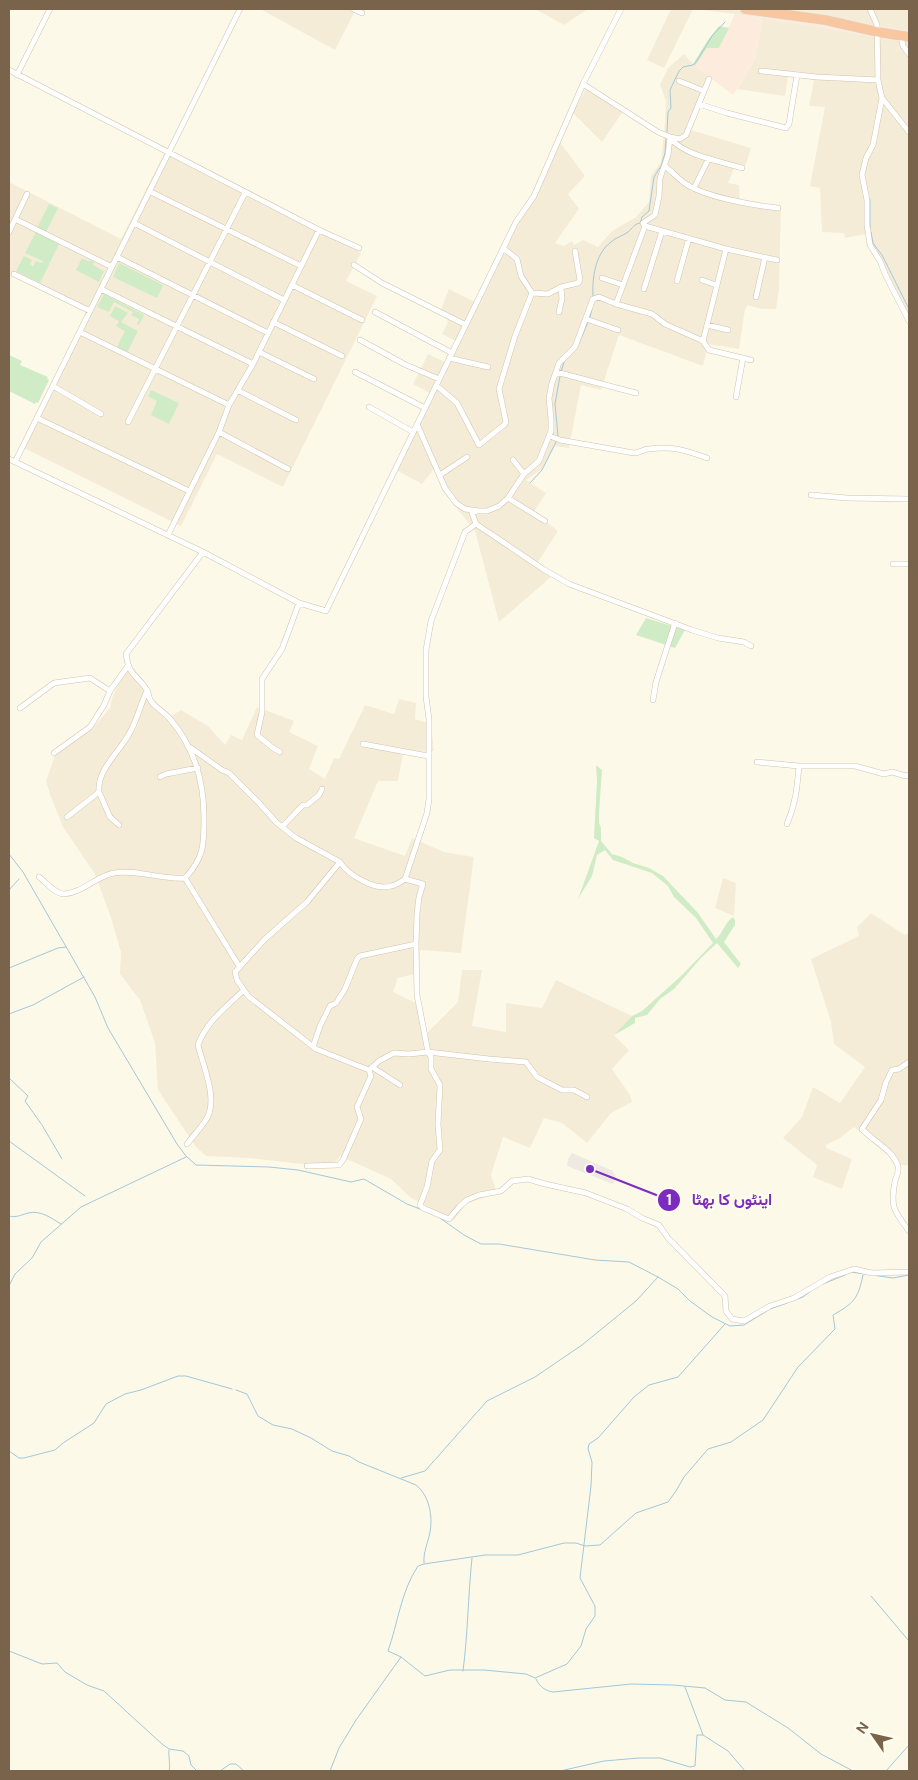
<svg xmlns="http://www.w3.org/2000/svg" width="918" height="1780" viewBox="0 0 918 1780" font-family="'DM Sans',Vazirmatn,sans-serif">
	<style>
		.residential { fill: #f5ecd7 }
		.commercial { fill: #fdecdd }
		.industrial { fill: #eeeae2 }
		.green { fill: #cfecc6 }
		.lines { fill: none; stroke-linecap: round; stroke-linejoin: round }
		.stream { stroke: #a2c8da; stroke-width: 1 }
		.street-casing { stroke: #d0c3ad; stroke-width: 6 }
		.highway-casing { stroke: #dcd7d0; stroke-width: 10 }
		.street { stroke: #fff; stroke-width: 5 }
		.highway { stroke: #f8c69f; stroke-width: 9 }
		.leader { fill: none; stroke: #7b2cbf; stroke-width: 2 }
		.callout-dot { fill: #7b2cbf; stroke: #fffcf0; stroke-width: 2 }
		.mark-label { font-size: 15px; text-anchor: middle; font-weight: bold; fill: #fff }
		.callout-label { font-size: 16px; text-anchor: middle; font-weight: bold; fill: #7b2cbf; stroke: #fffcf0; stroke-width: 4.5; stroke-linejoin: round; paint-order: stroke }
	</style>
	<rect width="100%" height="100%" fill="#fdf9e9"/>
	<path class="residential" d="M260,9H356L335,50Z
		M535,9H588L564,25Z
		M671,9H732L743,11L745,9H909V320L883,262L872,245L870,233L845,238L844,233L822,232L820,188L810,186L825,107L809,106L814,80L788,76L785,96L737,89L755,59L763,18L728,13L693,9L664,68L647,60Z
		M684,54L695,66L711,78L691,130L751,148L744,170L734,168L728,183L739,185L740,202L781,207L779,290L776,309H761L748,305L745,309L739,349L708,344L703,366L619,335L601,390L581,385L569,448L555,446L542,469L526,480L546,493L534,512L558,531L536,565L551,577L499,622L475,531L442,490L435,468L422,484L396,470L433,395L413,384L428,354L449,364L459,343L442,334L448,322L441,310L449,289L479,304L559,141L585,176L568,194L579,209L555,243L564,246L572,241L574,245L583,240L598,247L612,231L636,217L649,202L651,176L661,162L665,123L666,101L660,85L668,68Z
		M586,88L624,110L602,142L573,113Z
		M165,152L313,224L361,253L346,281L377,296L283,487L217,454L181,526L20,446L87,313L12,276L9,281V182L121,239Z
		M134,668L149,688L152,698L171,716L181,710L208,726L225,745L231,735L242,740L257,707L294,721L289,732L318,746L309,769L325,779L334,758L339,759L365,705L394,714L399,699L416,703L415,719L431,724L434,751L403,753L398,781H378L354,838L405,856L412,838L444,852L474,857L461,953L420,950L419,973L398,978L393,992L420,1005L427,1033L458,1002L462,970H482L472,1026L506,1032V1003L542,1008L556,980L632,1016L614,1035L629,1050L612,1069L630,1095L632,1102L611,1113L587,1143L562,1123L544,1118L530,1148L503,1137L491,1175L497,1193L466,1204L454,1220L411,1198L391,1179L340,1156L334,1165L302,1164L250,1158L206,1156L196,1147L158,1090L155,1043L140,1000L120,974L121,952L111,918L95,874L63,827L51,797L46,781L55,755L92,729L110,708L112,698L124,673Z
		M723,878L736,883L734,916L715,908Z
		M871,913L905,935L909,932V1166L892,1163L890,1157L854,1127L840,1138L826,1145V1148L852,1159L842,1189L813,1177L817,1165L783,1138L802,1117L813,1087L840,1103L865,1067L834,1044L831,1022L811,959L859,936L857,927Z"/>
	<path class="commercial" d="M769,9L814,14L909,31V43L767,19Z
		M735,14L763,18L755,59L733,95L695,66L707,48H719Z"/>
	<path class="industrial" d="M572,1153L613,1171L616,1177L613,1184L567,1166L568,1159Z"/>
	<path class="green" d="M719,26L729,28L719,48H707L695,66L693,64L708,40Z
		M49,204L58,208L46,232L37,228Z
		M36,232L59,244L40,283L16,271L24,256L32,260L30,264L33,266L36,261L42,263L43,261L25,253Z
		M82,258L89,262L90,260L94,262L93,265L104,271L99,282L76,270Z
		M119,263L163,285L157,298L113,277Z
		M104,294L144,315L139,325L137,324L139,319L131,315L133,312L114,302L109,312L97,307Z
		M115,306L128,313L121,322L138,331L127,353L117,347L125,331L116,326L119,321L110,316Z
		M9,355L22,361L20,365L48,377L47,379L49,380L38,403L36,402L35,404L9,391Z
		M151,390L179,403L169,424L151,415L157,401L148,396Z
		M646,618L685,630L675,648L636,635Z
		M596,765L602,770L599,813V823L601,828V841L612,854L622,857L633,863L649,868L663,876L698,913L716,939C723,933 725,922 733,917L735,920V925L724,942L741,964L738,968L717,943L701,958L674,989L660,999L647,1015L635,1018V1023L614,1035L632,1016L642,1011L681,976L713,943L696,918L674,897L668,886L652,873L613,860L605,850L597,855L592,876L578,899L599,841L594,838L597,781Z"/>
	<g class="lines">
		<path class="stream" d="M667,132L668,112L671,108L670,90L679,71L683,67L693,65L696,62L712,36L725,22
			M870,228V199
			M871,232L873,243L882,255L909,309
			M593,296C592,278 595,254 611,242C616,237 623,236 628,232C633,228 634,224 640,223L642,217L649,211L654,177L661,166L665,153L666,139
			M590,318L592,308
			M577,348L588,322
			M561,372L564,362
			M558,436L555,404L560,376
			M530,483L542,470L557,440
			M9,854L23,872L95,997L108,1028L177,1144L186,1156L196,1165L269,1167L298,1170L351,1182L364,1179L407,1204L420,1209
			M9,890L19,879
			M9,968L58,948L66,947
			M9,1014L33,1005L84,977
			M9,1078L28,1096L25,1101L42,1125L62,1159
			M9,1141L85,1196
			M9,1216C16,1218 21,1215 28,1213C41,1210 51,1218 61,1224
			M440,1218L464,1235L481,1244H499L595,1260L629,1262L658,1277L678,1289L690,1301L712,1317L730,1326L744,1325L770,1309L787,1303
			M851,1272L893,1278L909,1275
			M823,1284L845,1275
			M9,1286L15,1274L32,1258L41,1242L81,1207L186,1157
			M795,1300L803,1297L811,1291
			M236,1390L247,1394L258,1416L273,1425L292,1429L311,1438L332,1451L349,1456L359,1462L416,1485C429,1495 433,1516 430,1532C428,1543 423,1552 424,1563
			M9,1451L19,1458H24L55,1450L63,1443L94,1423L106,1404L125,1394L141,1390L178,1376H186L232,1389
			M401,1478L425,1471L487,1401L535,1377L582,1345L636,1301L658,1277
			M871,1596L909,1641
			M9,1651L42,1664L57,1663L65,1672L87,1685L104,1691L162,1744L169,1749L183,1751L189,1756L191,1765L197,1771
			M401,1657L425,1676L450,1670H484L526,1674L535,1678L567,1664L581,1646L586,1629L595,1616V1606L580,1578L591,1486L592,1462L588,1449L589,1444L598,1438L634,1397L649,1385L678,1377L725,1324
			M463,1671C468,1633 468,1596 472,1558
			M536,1679C539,1686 545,1691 553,1692L631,1684L673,1685L705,1688L725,1700L746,1702L788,1728L821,1754L853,1771
			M703,1735L728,1751L745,1771
			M169,1771C171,1765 168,1757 169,1750
			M220,1771L230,1764H236L244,1771
			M330,1771L339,1748L356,1720L401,1657L388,1651C398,1623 401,1591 418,1566L424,1564L485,1555H518L564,1543H576L585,1546L600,1545L636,1513L668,1502L676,1491L684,1477L708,1449L731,1442L763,1420L798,1367L835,1329L833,1315C854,1303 858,1299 863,1275
			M560,1771L604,1761L639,1758H660L690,1767L695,1766L697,1735H703L685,1687
			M886,1771L909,1745"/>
		<defs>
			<path id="street" d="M353,9L362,13
				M870,9L877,25L878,80L882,98L909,132
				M901,36L903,46L909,54
				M9,70L319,230L359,248
				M761,71L817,77L878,80
				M17,75L50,9
				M679,81L704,91
				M583,84L658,132L670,137L680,139L686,135L709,79
				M882,98L873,145L866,158L862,175L867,200V225L870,245L880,261L886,276L909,321
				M699,104L727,113L786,128L789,124L797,75
				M670,137L668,155L660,178L659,196L655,215L643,223L645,226L726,249L777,260
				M670,138C685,156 720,161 742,168
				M665,166C671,171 677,177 683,182C703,197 752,205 778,208
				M694,188L709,158
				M149,191L301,266
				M15,219L112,267
				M134,223L284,300
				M645,226L616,304L652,314L665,324L703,341L726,249
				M9,232L27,194
				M503,248L517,259L521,276L532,293L548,294L561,287L562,299L559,312
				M117,257L268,333
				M354,265L382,283L466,325
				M14,274L90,311
				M602,278L623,285
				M702,280L716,285
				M677,281L689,238
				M292,285L362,320
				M561,287L578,283L580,280L575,251
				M101,289L253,364
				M644,289L662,231
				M756,297L765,257
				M375,312L452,353
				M586,319L618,330
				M273,322L342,356
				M707,325L728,330
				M80,332L229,405
				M360,340L406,365L439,379
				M703,341L709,350L751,360
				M259,352L314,379
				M449,358L488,367
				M355,372L425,408
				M556,372L636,393
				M53,386L101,414
				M437,386L457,403L479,445L504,425L506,422L499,389L515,336L532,293
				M239,391L296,420
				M736,397L743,358
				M369,407L413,432
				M37,418L189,491
				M128,422L245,193
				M417,424L445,488L456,503L465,509L479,511H487L499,506L508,498L524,474L539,461L551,431V419L549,398L552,383L559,363L575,347L593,299L599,297L616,304
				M219,432L288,469
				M550,436L560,440L634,453C640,453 643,449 649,449C673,446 685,450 707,458
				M9,459L203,552L299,603L326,611L516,222L534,196L583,84L621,9
				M513,460L524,474
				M15,462L240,9
				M440,475L467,457
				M811,495L847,498L909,499
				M508,498L545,521
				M477,511L472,513L476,524L543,569L569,584L692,630L718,638L744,642L751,646
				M168,535L219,432L229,405L253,364L319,230
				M893,564H909
				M653,700L656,682L675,623
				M20,708L54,683L90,678L110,691
				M363,744L428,756
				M191,748L222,770L229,773L258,802L277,823L296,838L340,862C348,875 375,891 391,886C396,885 401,882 405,879L423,884L419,897L417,914L416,944L417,995L428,1052L431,1057V1069L440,1085L438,1124L440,1150L432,1161L427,1187L420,1205L423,1208L449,1219L459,1207L467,1200L479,1195L501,1191L512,1181L528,1179L545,1184L586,1193L627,1209L642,1218L659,1225L668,1238L725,1296L726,1311L732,1319L744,1321L770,1306L794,1298L830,1277L854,1269L872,1273L909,1272
				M280,752L273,748L257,735L262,712V679L282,649L299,603
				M54,753L90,727L104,705L110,691L128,666
				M757,762L799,766
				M160,777L166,774L198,768
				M99,792L110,817L119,825
				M67,817L99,792C97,769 119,753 129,734C137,721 140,705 147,691
				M787,824C796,803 797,788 799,766H855L884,774L892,772L906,776L909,775
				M282,827L303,805H307L319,795L322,789
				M340,862L307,902L265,939L235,972L237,980L248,996L316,1049L369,1070L379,1061L394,1053L409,1054L428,1052L489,1059L526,1062L537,1077L562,1090H574L587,1097
				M39,877C46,882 55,894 64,894C83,893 96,876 114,873C137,869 161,880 185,878C204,858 204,845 204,818C204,781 195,748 170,719C165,712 155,708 151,701C148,697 149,693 147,690C137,674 129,677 126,654L203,552
				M185,878L239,966
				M405,879L427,813L429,799V719L426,697V650L431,621L465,532L476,524
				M313,1047L320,1026L330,1006L336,1003L345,989L357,959L360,956L416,944
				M909,1062L899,1069L892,1070L886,1082L881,1100L862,1129C873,1141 893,1150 898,1166C899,1170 897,1176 895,1181C890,1207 894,1211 909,1231
				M372,1067L400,1085
				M187,1144C193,1136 202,1127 207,1118C218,1099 203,1065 198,1045C206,1022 227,1006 244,990
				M307,1166L339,1165L343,1160L361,1119L357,1107L371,1076L369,1070"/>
			<path id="highway" d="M745,9L825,20L878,32L909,37"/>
		</defs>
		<use href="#street" class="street-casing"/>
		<use href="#highway" class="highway-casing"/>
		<use href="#street" class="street"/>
		<use href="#highway" class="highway"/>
	</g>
	<path class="leader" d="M590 1169L669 1200"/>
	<g class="callout-dot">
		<circle cx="590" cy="1169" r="5"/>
		<circle cx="669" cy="1200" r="12"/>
	</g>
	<g class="mark-label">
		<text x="669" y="1205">1</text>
	</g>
	<g class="callout-label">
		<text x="732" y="1205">اینٹوں کا بھٹا</text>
	</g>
	<rect width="918" height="1780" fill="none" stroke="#79644b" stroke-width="20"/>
	<g transform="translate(873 1735) rotate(304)" stroke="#fffcf0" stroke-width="4" paint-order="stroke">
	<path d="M0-4L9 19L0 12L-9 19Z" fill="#79644b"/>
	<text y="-8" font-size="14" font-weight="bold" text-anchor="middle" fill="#79644b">N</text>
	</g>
</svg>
